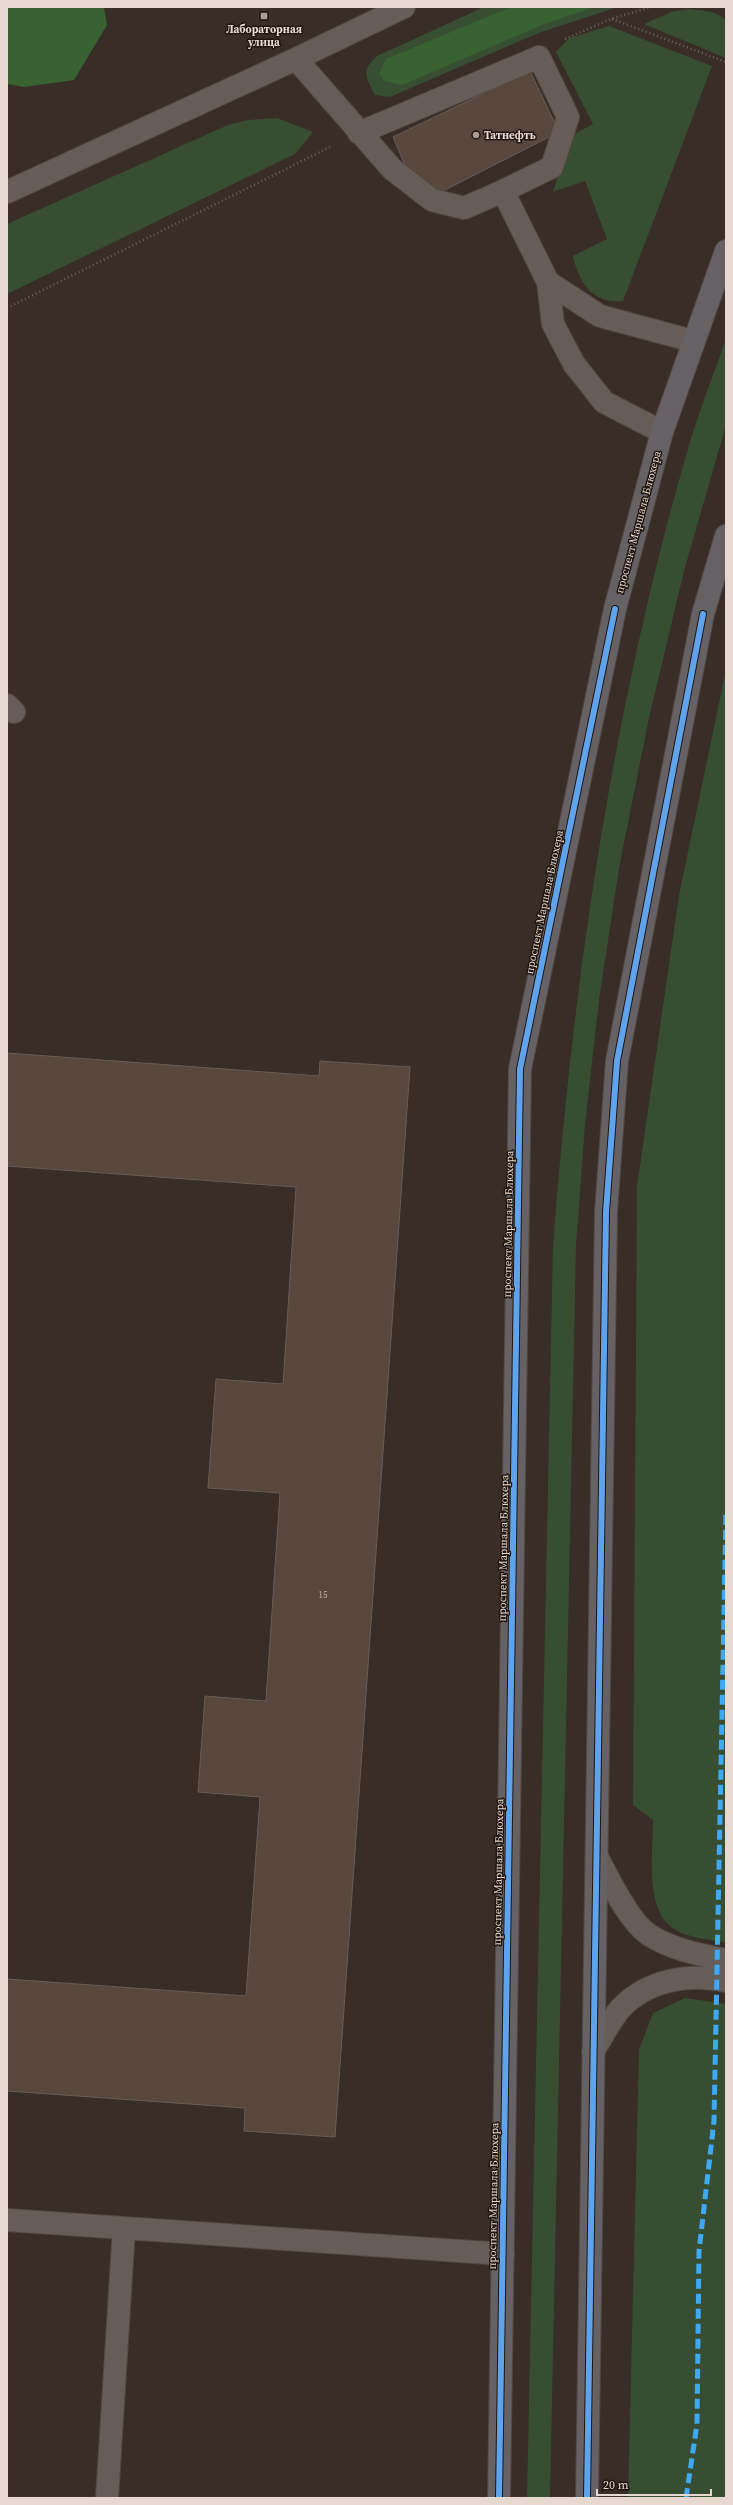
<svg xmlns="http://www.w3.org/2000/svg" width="733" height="2505" viewBox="0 0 733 2505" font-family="'Source Serif 4',serif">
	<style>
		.green { fill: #374e32 }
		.forest { fill: #386232 }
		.building { fill: #58473d; stroke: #675d58 }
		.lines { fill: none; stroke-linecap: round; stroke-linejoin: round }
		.minor-casing { stroke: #534843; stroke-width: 24 }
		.major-casing { stroke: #534843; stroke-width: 24 }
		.path { stroke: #6d6460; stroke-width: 2.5; stroke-dasharray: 1 3; stroke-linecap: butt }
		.minor { stroke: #675d58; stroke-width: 22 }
		.major { stroke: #656164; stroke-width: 22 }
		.quiet { stroke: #3fa9f5; stroke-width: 5; stroke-dasharray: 10 5; stroke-linecap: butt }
		.cycleway-casing { stroke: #201610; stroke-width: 8 }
		.cycleway { stroke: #60a3ed; stroke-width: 6 }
		.poi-dot { fill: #aa9c95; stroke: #201610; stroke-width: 1.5 }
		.labels { text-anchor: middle; stroke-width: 3; stroke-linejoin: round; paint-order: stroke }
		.number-label { font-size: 9px; fill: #c3b4ab }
		.poi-label { font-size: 11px; font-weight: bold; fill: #e7d8d0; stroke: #201610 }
		.street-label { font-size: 11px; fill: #e7d8d0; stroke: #201610 }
	</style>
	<rect width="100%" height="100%" fill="#382d27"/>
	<path class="green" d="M484,7H618L541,32L390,97L375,95C366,76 360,72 377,56Z
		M689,9C702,11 718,10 726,21V58L644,24L671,12Z
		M609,26L712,66L623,301C594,305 578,282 573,256L607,239L585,181L553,192L571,136L593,124L556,52L569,38Z
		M277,118L313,132L295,154L7,294V224L228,125L248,120Z
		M726,339V425L684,571L649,718L619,868L599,1000L585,1124L576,1246L550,2498H527L553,1245C574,971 614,699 692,435C702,403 715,371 726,339Z
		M726,670V1943C709,1939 684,1938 670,1926C645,1905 653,1851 653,1820L633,1805L637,1187L679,895Z
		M685,1998L726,2004V2498H628L639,2050L653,2013Z"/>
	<path class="forest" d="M7,7H104L107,25L74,80L24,87L7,84Z
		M511,7H594L544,24L402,85L384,81L379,74L386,59Z"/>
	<path class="building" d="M530,71L559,132L435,195L408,172L393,137Z
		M7,1053L319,1076L320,1061L410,1067L335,2137L244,2131L245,2108L7,2091V1979L246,1996L260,1797L198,1792L205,1696L266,1701L280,1493L208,1488L216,1379L283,1384L296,1187L7,1166Z"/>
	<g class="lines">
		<defs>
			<path id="minor" d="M296,59L392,169L432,200L464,208L503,191L548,282L553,324L574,364L604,402L662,432
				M359,133L539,57L568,117L552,167L503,191
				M7,192L296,59L404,7
				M548,282L600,316L693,341
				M7,705L14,712
				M597,1857C609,1879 628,1920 648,1934C670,1949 700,1955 726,1960
				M593,2051C602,2038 610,2021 620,2009C647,1980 688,1973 726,1981
				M7,2220L503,2254
				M107,2498L124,2228"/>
			<path id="major" d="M499,2498L520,1069L615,609L662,432L726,251
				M587,2498L606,1212L617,1061L703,614L726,536"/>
		</defs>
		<use href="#minor" class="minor-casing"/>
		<use href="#major" class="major-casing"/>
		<path class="path" d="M612,19L726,62
			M565,39L611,19L651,7
			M7,308L330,147"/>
		<use href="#minor" class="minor"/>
		<use href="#major" class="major"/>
		<path class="quiet" d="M686,2498L697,2424L699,2251L714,2121L726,1511"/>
		<defs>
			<path id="cycleway" d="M499,2498L520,1069L615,609
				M587,2498L606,1212L617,1061L703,614"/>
		</defs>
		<use href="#cycleway" class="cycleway-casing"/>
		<use href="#cycleway" class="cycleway"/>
	</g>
	<g class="poi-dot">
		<rect x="260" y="12" width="8" height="8" rx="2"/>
		<circle cx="476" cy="135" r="4"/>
	</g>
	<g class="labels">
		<g class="number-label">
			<text x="323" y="1598">15</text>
		</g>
		<g class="poi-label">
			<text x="264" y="33">Лабораторная<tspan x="264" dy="13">улица</tspan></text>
			<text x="484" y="139" text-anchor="start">Татнефть</text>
		</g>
		<g class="street-label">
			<text transform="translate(638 522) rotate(-75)" y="4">проспект Маршала Блюхера</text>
			<text transform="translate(544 902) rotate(-78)" y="4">проспект Маршала Блюхера</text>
			<text transform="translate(508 1224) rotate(-89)" y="4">проспект Маршала Блюхера</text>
			<text transform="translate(503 1548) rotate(-89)" y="4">проспект Маршала Блюхера</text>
			<text transform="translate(498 1872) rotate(-89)" y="4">проспект Маршала Блюхера</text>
			<text transform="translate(493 2196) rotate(-89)" y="4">проспект Маршала Блюхера</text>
		</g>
	</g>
	<rect width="733" height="2505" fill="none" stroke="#e7d8d0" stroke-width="16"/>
	<path d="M597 2489v6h114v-6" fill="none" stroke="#e7d8d0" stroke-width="2"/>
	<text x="603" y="2489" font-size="12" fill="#e7d8d0" stroke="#201610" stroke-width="3" paint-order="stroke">20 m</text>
</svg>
